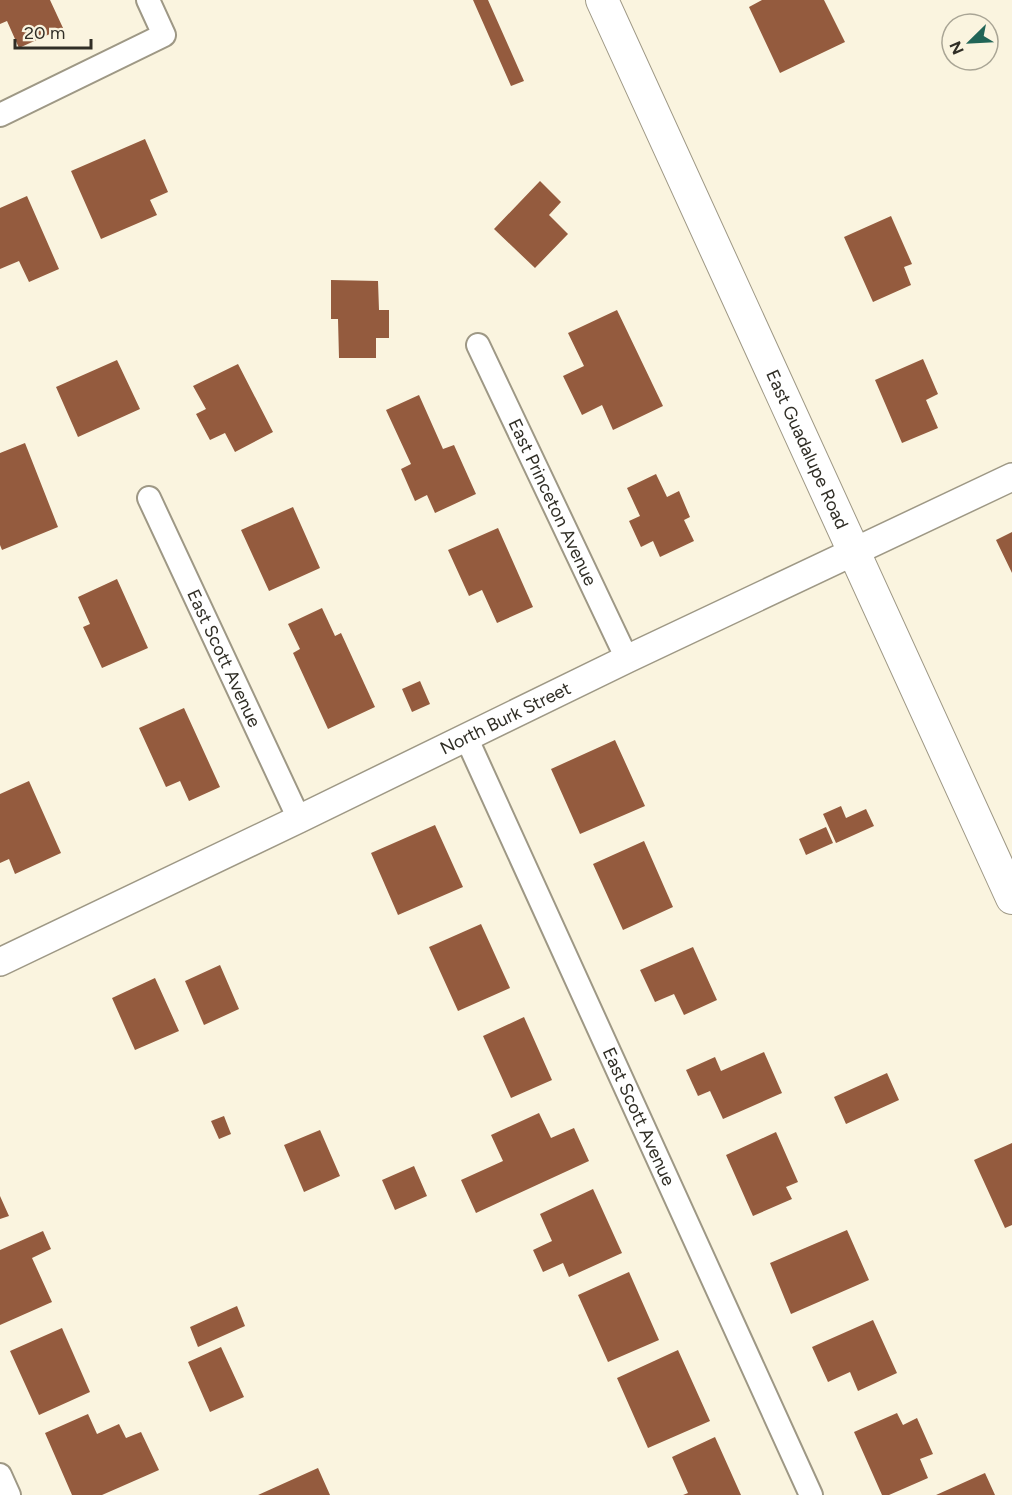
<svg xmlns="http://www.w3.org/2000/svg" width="1012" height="1495" viewBox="0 0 1012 1495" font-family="Figtree,sans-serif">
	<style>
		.building { fill: #945b3e }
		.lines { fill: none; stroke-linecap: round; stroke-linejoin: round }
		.minor-casing { stroke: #9e9885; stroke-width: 26 }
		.tertiary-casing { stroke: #9e9885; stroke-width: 30 }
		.secondary-casing { stroke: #9e9885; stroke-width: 34 }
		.minor { stroke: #fff; stroke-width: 22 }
		.tertiary { stroke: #fff; stroke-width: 27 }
		.secondary { stroke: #fff; stroke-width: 32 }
		.labels { text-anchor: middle; stroke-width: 6; stroke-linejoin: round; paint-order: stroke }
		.street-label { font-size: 18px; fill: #302e26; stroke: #faf4df }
	</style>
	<rect width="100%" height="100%" fill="#faf4df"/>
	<path class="building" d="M0,0H50L63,28L19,48L7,21L0,24Z
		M473,0H488L524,81L511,86Z
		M762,0H824L845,42L780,73L749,7Z
		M145,139L168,192L150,200L157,215L101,239L71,171Z
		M540,181L561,202L549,215L568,234L535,268L494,229Z
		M27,196L59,269L29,282L19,261L0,269V208Z
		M891,216L912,264L904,267L911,285L873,302L844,237Z
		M331,280L378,281L379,310H389V338H376V358H339L338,319H331Z
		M617,310L663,406L613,430L602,405L582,415L563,376L584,366L568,333Z
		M923,359L938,394L926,400L938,428L902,443L875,380Z
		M117,360L140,409L78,437L56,387Z
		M238,364L273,432L235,452L225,433L210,440L196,414L206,409L193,386Z
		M419,395L443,449L454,445L476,494L435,513L427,495L415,501L401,469L411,464L386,410Z
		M25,443L58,527L2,550L0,545V453Z
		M656,474L667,497L679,491L690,517L684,520L694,541L660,557L653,541L641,547L629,521L640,516L627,488Z
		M293,507L320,568L269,591L241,530Z
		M498,528L533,607L497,623L482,590L469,596L448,550Z
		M1012,532V573L996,540Z
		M117,579L148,648L102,668L83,627L90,624L78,597Z
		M322,608L335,636L341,633L375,707L328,729L293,653L300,649L288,624Z
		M420,681L430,704L412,712L402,689Z
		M184,708L220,787L189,801L180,781L166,787L139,728Z
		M615,740L645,806L580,834L551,769Z
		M29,781L61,853L15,874L9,859L0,863V794Z
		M841,806L846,818L866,809L874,826L836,843L823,814Z
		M435,825L463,887L398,915L371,853Z
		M826,827L833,843L806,855L799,839Z
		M644,841L673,907L623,930L593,864Z
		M481,924L510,988L458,1011L429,947Z
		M693,947L717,1000L684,1015L674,994L655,1002L640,970Z
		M220,965L239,1009L204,1025L185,981Z
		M155,978L179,1031L135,1050L112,998Z
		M524,1017L552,1080L511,1098L483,1036Z
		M764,1052L782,1093L723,1119L710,1091L698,1096L686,1070L715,1057L721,1071Z
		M887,1073L899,1100L846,1124L834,1097Z
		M539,1113L551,1138L574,1128L589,1161L476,1213L461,1180L503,1161L491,1135Z
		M224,1116L231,1134L219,1139L211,1121Z
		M320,1130L340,1176L304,1192L284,1145Z
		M776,1132L798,1182L786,1187L792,1199L753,1216L726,1155Z
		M1012,1143V1225L1005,1228L974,1160Z
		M414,1166L427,1196L395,1210L382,1180Z
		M593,1189L622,1253L569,1277L563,1263L543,1272L533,1250L552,1241L540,1214Z
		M0,1196L9,1216L0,1219Z
		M847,1230L869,1280L791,1314L770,1263Z
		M43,1231L51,1249L32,1258L52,1302L0,1325V1250Z
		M629,1272L659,1340L608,1362L578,1295Z
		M237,1306L245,1326L198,1347L190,1327Z
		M873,1320L897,1373L858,1391L850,1372L828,1382L812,1347Z
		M62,1328L90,1392L39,1415L10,1351Z
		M221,1347L244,1397L210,1412L188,1362Z
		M678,1350L710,1421L648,1448L617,1378Z
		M897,1413L903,1425L917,1418L933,1454L920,1459L928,1478L889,1495H882L854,1432Z
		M88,1414L97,1434L119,1424L126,1438L141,1432L159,1470L102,1495H72L45,1433Z
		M715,1437L741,1495H683L688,1493L672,1457Z
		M318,1468L330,1495H258Z
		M985,1473L995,1495H936Z"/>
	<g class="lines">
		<defs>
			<g id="minor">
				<path d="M0,115L164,35L148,0"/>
				<path id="s1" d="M478,345L627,659"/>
				<path id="s2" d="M149,498L299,819"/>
				<path id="s3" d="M466,737L811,1495"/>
				<path d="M0,1475L9,1495"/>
			</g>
			<g id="tertiary">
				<path id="s4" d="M0,962L299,819L627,659L1012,477"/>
			</g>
			<g id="secondary">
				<path id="s5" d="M602,0L1012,898"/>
			</g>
		</defs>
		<use href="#minor" class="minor-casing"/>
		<use href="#tertiary" class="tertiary-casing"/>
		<use href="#secondary" class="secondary-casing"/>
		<use href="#minor" class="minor"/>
		<use href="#tertiary" class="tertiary"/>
		<use href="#secondary" class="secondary"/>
	</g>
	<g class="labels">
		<g class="street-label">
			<text dy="6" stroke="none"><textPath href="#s5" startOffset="494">East Guadalupe Road</textPath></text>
			<text dy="6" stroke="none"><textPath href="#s1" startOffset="174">East Princeton Avenue</textPath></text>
			<text dy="6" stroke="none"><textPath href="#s2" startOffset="177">East Scott Avenue</textPath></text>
			<text dy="6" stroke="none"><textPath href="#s4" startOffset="561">North Burk Street</textPath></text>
			<text dy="6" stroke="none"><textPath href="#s3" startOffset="417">East Scott Avenue</textPath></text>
		</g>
	</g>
	<g transform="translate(970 42) rotate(246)"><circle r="28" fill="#faf4df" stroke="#a9a595" stroke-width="1.5"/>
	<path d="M0-4.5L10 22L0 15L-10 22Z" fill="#216557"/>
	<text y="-9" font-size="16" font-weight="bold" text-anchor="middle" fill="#302e26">N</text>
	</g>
	<path d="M15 39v9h76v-9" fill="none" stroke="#302e26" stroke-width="3"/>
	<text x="24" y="39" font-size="18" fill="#302e26" stroke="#faf4df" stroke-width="4.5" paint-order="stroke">20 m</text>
</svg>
